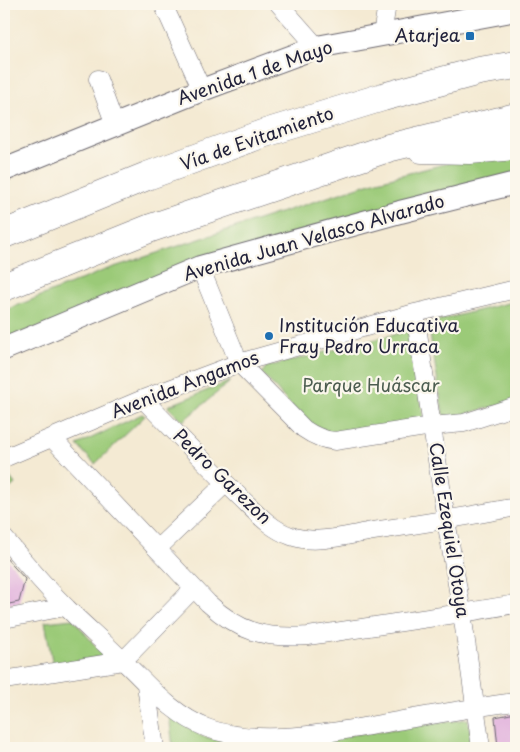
<svg xmlns="http://www.w3.org/2000/svg" width="520" height="752" viewBox="0 0 520 752" font-family="'Playpen Sans',sans-serif">
	<style>
		.green { fill: #9bca78; stroke: #5e765a }
		.building { fill: #dda5da }
		.lines { fill: none; stroke-linecap: round; stroke-linejoin: round }
		.minor-casing { stroke: #6c6870; stroke-width: 19 }
		.tertiary-casing { stroke: #6c6870; stroke-width: 24 }
		.motorway-casing { stroke: #6c6870; stroke-width: 29 }
		.minor { stroke: #fff; stroke-width: 18 }
		.tertiary { stroke: #fff; stroke-width: 22 }
		.motorway { stroke: #fff; stroke-width: 28 }
		.poi-dot { fill: #1f6fb2; stroke: #fbf7ec; stroke-width: 2 }
		.labels { text-anchor: middle; stroke-width: 4.5; stroke-linejoin: round; paint-order: stroke }
		.poi-label { font-size: 18px; fill: #22223b; stroke: #fbf7ec; text-anchor: end }
		.street-label { font-size: 18px; fill: #22223b; stroke: #fbf7ec }
		.park-label { font-size: 18px; fill: #4c5d50; stroke: #fbf7ec }
	</style>
	<rect width="100%" height="100%" fill="#fbf7ec"/>
	<filter id="ink" filterUnits="userSpaceOnUse"><feTurbulence type="fractalNoise" baseFrequency=".02" numOctaves="2"/><feDisplacementMap in="SourceGraphic" scale="10" xChannelSelector="R" yChannelSelector="G"/><feConvolveMatrix kernelMatrix="1 2 1 2 8 2 1 2 1" color-interpolation-filters="sRGB"/></filter>
	<filter id="wash" filterUnits="userSpaceOnUse"><feTurbulence type="fractalNoise" baseFrequency=".0096" numOctaves="4" result="noise"/><feDisplacementMap in="SourceGraphic" scale="20" xChannelSelector="R" yChannelSelector="G"/><feGaussianBlur stdDeviation="1.12" result="paint"/><feColorMatrix in="noise" values="0 0 0 0 0 0 0 0 0 0 0 0 0 0 0 0 0 1.4 0 .05"/><feComposite in="paint" operator="in"/></filter>
	<g filter="url(#wash)">
		<rect width="100%" height="100%" fill="#f4ead3"/>
		<path class="green" d="M516,151V176L4,338V311L105,270L374,182L460,160Z
			M516,301V401L449,418L443,414L429,328L432,322Z
			M408,331L425,423L335,436L322,433L300,416L262,373L266,367Z
			M231,381L183,421L169,408L168,406Z
			M142,414L145,416L95,464L77,445Z
			M9,476L15,484L4,493V478Z
			M73,619L104,656L53,666L45,622Z
			M169,714L201,736L254,748H173Z
			M468,719L473,748H255Z"/>
		<g id="blocks">
			<path class="building" d="M4,556L25,579L19,602L4,605Z
				M516,713V748H498L495,717Z"/>
		</g>
	</g>
	<g filter="url(#ink)">
		<use href="#blocks" fill-opacity="0" stroke="#6c6870" stroke-width="1"/>
		<g class="lines">
			<defs>
				<path id="minor" d="M163,4L202,90
					M279,4L317,47
					M382,35L387,4
					M98,79L115,125
					M200,267L239,363L304,429C314,436 323,440 335,441L432,426L464,423L516,406
					M415,313L446,520L462,613L481,748
					M143,399C175,432 207,465 240,497C255,511 270,529 291,536C315,545 348,535 373,531C421,524 469,516 516,507
					M52,438L208,603C239,632 265,639 308,636L462,613L516,604
					M4,458L143,399L239,363L415,313L516,289
					M4,538C24,561 45,587 67,608C85,626 104,642 122,660C149,685 171,714 207,728C260,748 342,731 397,721C437,714 476,707 516,702
					M157,549L226,483
					M4,619L65,607
					M4,680L123,661L194,588
					M146,685L155,748"/>
				<path id="tertiary" d="M4,170L202,90L317,47L516,10
					M4,349L200,267L400,212L516,183"/>
				<path id="motorway" d="M422,149L470,150L516,146
					M4,234L147,176L262,134L383,97L479,71L516,65
					M4,287L151,228L388,148L516,117"/>
			</defs>
			<use href="#minor" class="minor-casing"/>
			<use href="#tertiary" class="tertiary-casing"/>
			<use href="#motorway" class="motorway-casing"/>
			<use href="#minor" class="minor"/>
			<use href="#tertiary" class="tertiary"/>
			<use href="#motorway" class="motorway"/>
		</g>
	</g>
	<g class="poi-dot">
		<rect x="465" y="31" width="10" height="10" rx="2.5"/>
		<circle cx="269" cy="336" r="5"/>
	</g>
	<g class="labels">
		<g class="poi-label">
			<text x="460" y="42">Atarjea</text>
			<text x="279" y="332" text-anchor="start">Institución Educativa<tspan x="279" dy="21">Fray Pedro Urraca</tspan></text>
		</g>
		<g class="street-label">
			<text transform="translate(255 73) rotate(-19)" y="6">Avenida 1 de Mayo</text>
			<text transform="translate(257 139) rotate(-19)" y="6">Vía de Evitamiento</text>
			<text transform="translate(314 238) rotate(-16)" y="6">Avenida Juan Velasco Alvarado</text>
			<text transform="translate(185 385) rotate(-21)" y="6">Avenida Angamos</text>
			<text transform="translate(222 477) rotate(44)" y="6">Pedro Garezon</text>
			<text transform="translate(449 530) rotate(81)" y="6">Calle Ezequiel Otoya</text>
		</g>
		<g class="park-label">
			<text x="371" y="392">Parque Huáscar</text>
		</g>
	</g>
	<rect width="520" height="752" fill="none" stroke="#fbf7ec" stroke-width="20"/>
</svg>
